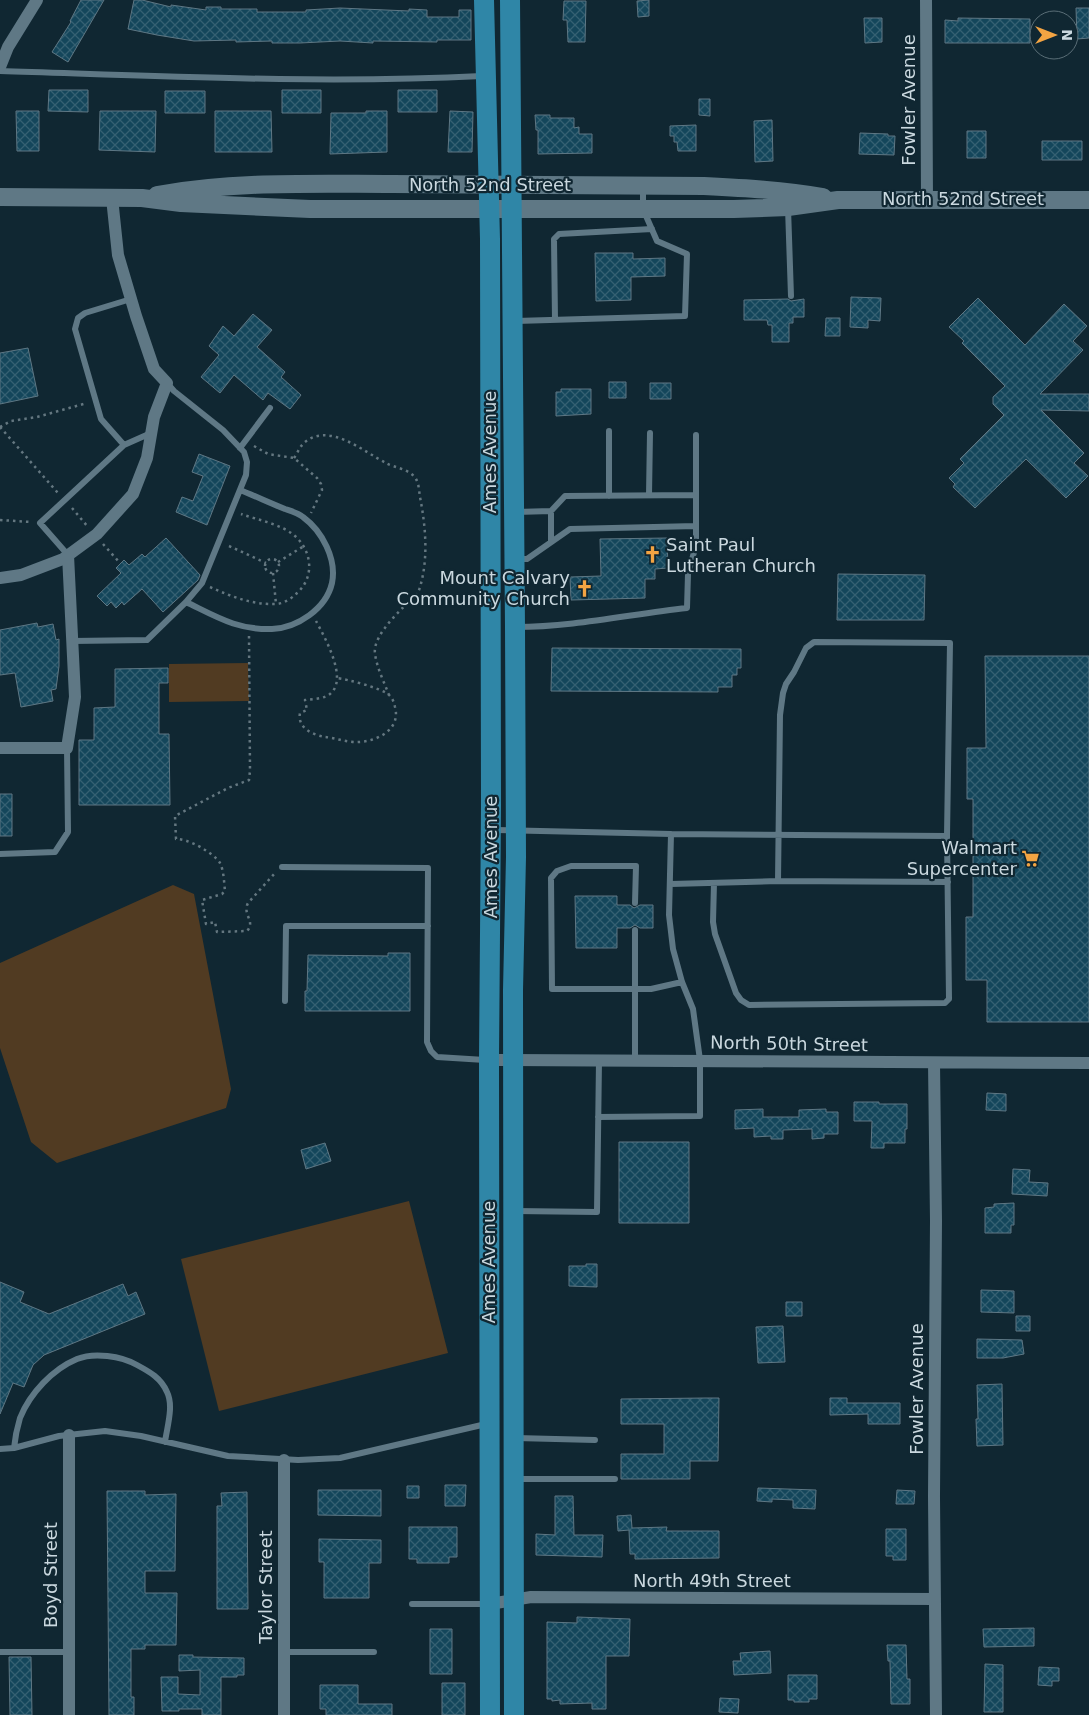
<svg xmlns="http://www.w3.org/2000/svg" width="1089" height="1715" viewBox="0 0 1089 1715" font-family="'DejaVu Sans',sans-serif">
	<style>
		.green { fill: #513b22 }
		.building { fill: url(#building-cross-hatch); stroke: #5e7784 }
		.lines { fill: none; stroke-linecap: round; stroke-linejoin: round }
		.path { stroke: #647780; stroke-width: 2.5; stroke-dasharray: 2.5 4; stroke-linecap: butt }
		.lane { stroke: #5f7885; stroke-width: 6 }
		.street { stroke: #5f7885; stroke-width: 12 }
		.secondary { stroke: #5f7885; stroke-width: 18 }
		.primary { stroke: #2f86a7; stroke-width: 20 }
		.labels { text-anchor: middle; stroke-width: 4.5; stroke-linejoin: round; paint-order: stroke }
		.street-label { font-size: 18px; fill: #cad8df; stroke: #102732 }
		.poi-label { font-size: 18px; fill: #cad8df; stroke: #102732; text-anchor: end }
	</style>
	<defs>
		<pattern id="building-cross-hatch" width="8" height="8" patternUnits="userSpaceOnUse" patternTransform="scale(1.25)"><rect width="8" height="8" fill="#14465b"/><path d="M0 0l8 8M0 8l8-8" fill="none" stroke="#356072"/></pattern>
	</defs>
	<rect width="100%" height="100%" fill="#102732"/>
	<path class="green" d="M248,663L249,701L169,702V664Z
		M173,885L194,894L231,1089L226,1108L57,1163L31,1142L0,1048V963Z
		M409,1201L448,1353L219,1411L181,1259Z"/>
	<path class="building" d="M81,0H104L68,62L52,52L71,22L70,21Z
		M134,0H142L171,7V5L206,10V7H221V9H257V12H306V10L340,8L409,11V9L427,10V17H459V10H471V40H437V42L373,41V43L340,41L300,43H272V41L236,42V40L194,41L157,35L128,29Z
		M649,0V16L638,17L637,1Z
		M564,1H586L585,42H568L567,20H563Z
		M1076,8H1089V38L1077,39Z
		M864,18H882V42L865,43Z
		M958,18L1030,19V43H945V20L958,21Z
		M49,90H88V112L48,111Z
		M282,90H321V113H282Z
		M398,90H437V112H398Z
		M165,91H205V113H165Z
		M699,99H710V116L699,115Z
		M16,111H39V151H17Z
		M100,111H156L155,152L99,150Z
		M215,111H271L272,152H215Z
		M366,111H387V152L330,154L331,113H366Z
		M450,111L473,112L472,152H448Z
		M535,115H550V118H574V128L579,127V134H592V153L538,154V130H536Z
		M772,120L773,161L755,162L754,121Z
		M696,125V151H678L677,142H674V136H670V126Z
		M967,131H986V158H967Z
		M860,133L888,134V136H895L894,155L859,154Z
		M1042,141H1082V160H1042Z
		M595,253H633V259L665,258V276L631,277V300L596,301Z
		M851,297L881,298L880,321L868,320V328L850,327Z
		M978,298L1025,345L1064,304L1087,326L1073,341L1083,350L1040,394H1089V411L1041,410L1084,453L1074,463L1088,476L1066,498L1026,459L975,508L953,487L955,484L949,478L964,463L960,459L1004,415L993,404V397L1005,386L962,343L964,341L949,327Z
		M788,299L791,301L804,299V317H793V323H789V342H772V325H768L767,320H744V300Z
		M253,314L272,330L257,347L285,372L281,377L301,395L290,409L268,393L263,400L234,375L220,393L201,377L219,355L209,346L223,326L234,336Z
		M826,318H840V336H825Z
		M28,348L38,396L0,404V353Z
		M609,382H626V398H609Z
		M650,383H671V399H650Z
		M561,389H591V414L556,416V392H561Z
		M199,454L230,466L207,525L176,512L182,497L193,501L203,476L192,472Z
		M166,538L200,575L198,580L163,612L142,589L124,605L122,602L116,608L111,602L107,606L97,596L121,573L116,568L124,560L129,565L142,554L145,557Z
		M667,538L668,568L655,569V579H645V598L571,600L570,577L601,576L600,539Z
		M838,574L925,575L924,620H837Z
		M37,623L38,627L53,624L56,640L59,639V666L56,689L51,690L53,701L21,707L15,673L0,675V630Z
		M552,648L741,649V668H737V675H732V687H718V692L551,691Z
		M985,656H1089V1022H987V980H966V917H973V799H967V748H986Z
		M168,668V683H159V734H169L170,805H79V740H94V708L115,707V669Z
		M0,794H12V836H0Z
		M575,896H617V905H630L634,908L640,905H653V928H640L635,925L630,928H617V948H576Z
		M388,953H410V1011H305V991H307L308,955L388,956Z
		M987,1093L1006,1094V1111L986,1110Z
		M854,1102H879V1104H907V1129H905V1143H884V1148H871L872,1121H854Z
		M763,1109V1117H799V1110L826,1109V1112H838V1134H824V1138L812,1139V1129L783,1130V1139H771V1136L754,1137V1128L735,1129V1110Z
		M619,1142H689V1223H619Z
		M325,1143L331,1161L306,1169L301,1150Z
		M1013,1169L1030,1170L1029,1182L1048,1183L1047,1196L1012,1194Z
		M1014,1203V1225H1011V1233H985V1208L994,1207V1204Z
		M586,1264H597V1287L569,1286V1266H586Z
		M0,1282L24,1292L20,1302L49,1314L123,1284L128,1296L136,1292L145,1314L44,1355L33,1365L24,1387L13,1383L0,1414Z
		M981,1290L1014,1291V1313L981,1312Z
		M786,1302H802V1316H786Z
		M1016,1316H1030V1331H1016Z
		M783,1326L785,1362L758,1363L756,1327Z
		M977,1339L1022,1340L1024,1354L1003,1358H977Z
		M1002,1384L1003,1445L977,1446L976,1419H978L977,1385Z
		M705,1398H719L718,1461H690V1479H621V1454H664V1424H621V1399Z
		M830,1398H847V1403H900V1424H868V1414L830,1415Z
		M445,1485H466L465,1506H445Z
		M407,1486H419V1498H407Z
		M758,1488L816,1490L815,1509L793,1508V1500L772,1499V1502L757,1501Z
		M318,1490H381V1516L318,1515Z
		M897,1490L915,1491L914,1504H896Z
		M107,1491H145V1495L176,1494L175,1571H145V1593H177L176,1645H145V1649H131V1697H134V1715H109Z
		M247,1492L248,1609H217V1506H222L221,1493Z
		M555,1496H573L574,1535H603L602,1557L536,1555V1534L555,1535Z
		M631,1515L632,1528L667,1527L666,1531H719V1558L635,1559V1554H630L629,1530L618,1531L617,1516Z
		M409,1527H457V1557H449V1563H417V1559H409Z
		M886,1529H906V1560H893V1556H886Z
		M319,1539L381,1540V1563H369V1598H324V1562H319Z
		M577,1617L630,1619L629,1656H606V1709H592V1703L560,1704V1700L552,1701V1699H547V1622L577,1623Z
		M1034,1628V1646L984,1647L983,1629Z
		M430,1629H452V1674H430Z
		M887,1645H906L907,1679H910V1704H891L890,1661H888Z
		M770,1651L771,1673L734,1675L733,1661H741L740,1653Z
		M179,1655H193V1657L244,1658V1675H237V1677H221V1715H202V1709H179V1711H162L161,1677H178V1694L200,1695V1670L179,1671Z
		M9,1657H31L32,1715H10Z
		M985,1664L1003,1665V1712H984Z
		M1039,1667L1059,1668V1681H1052V1686L1038,1685Z
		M788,1675H817V1699H809V1702H794V1700H788Z
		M442,1683H465V1715H442Z
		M320,1685H358V1704H392V1715H326V1709H320Z
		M720,1698L739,1699L738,1713L719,1712Z"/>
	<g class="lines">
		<path class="path" d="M0,427L58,493
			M0,427L11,421L37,417L87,403
			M254,446L268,454L294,458L317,478L321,484L322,490L311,513
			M294,458C298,452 300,446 305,442C330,422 364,452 386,463C395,468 410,469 416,479C419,484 419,491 420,497C426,528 429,563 418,593C405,606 372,634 375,654C377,668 384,682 389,695
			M72,508L88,527
			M0,520L31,522
			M103,544L120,563
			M229,546L266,563
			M265 566a7 7 0 1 1 14 0a7 7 0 1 1-14 0Z
			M278,562L304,546
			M273,573L276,604
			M210,587C232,597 253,605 277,604C285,603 292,598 297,593C315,577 312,551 295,536C281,524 258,520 241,514
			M316,621C324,636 348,678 331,693C325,699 313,699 305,700L307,710L300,713C297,728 313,735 325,737C336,738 348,743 359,742C378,741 401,729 395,707C394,702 392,697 388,694C380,688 347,679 336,678
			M249,636L250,771L249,780L228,788L175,816L176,839C187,838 214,853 220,863C224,871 224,883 225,891L222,894L202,900L206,924L215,922L217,932L247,931C256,921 242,915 248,903L275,873"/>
		<path class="lane" d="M0,71C161,76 322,84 482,76
			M788,208L791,296
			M131,299L85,313L78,318L75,329L101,419L124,445L151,433
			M555,320L554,239L559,234L652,229
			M516,321L685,316L687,254L657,241L643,209V187
			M240,448L270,408
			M649,495L650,433
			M609,496V431
			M551,511V541
			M516,512L551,511L565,496L696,495
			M68,555L40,523L124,445
			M518,559H527L570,529L696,526
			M186,602C217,617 237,630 272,629C297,628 326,609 332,583C337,559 322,531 303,517C298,513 291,511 285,509C270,503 255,496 240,490
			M516,627C574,627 631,614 687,608L688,574L696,545V435
			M72,641L147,640L186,602L202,583L246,475L247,462L244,452L223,430L174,391L167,383
			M495,830L671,834L947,836
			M0,854L55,852L68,832L67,748
			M282,867L428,868L427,1042L431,1051L437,1057L485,1060
			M714,883L713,922L715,934L736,993L741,1000L749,1005L945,1003L949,999L947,836L950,643L814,642L806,648L794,672L786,684L783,693L780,715L778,881
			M671,884L778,881L948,882
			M635,903L636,866H571L557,871L551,878L552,989H651L682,982
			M285,1001L286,926H428
			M635,1061V930
			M598,1117L700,1116V1060L693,1009L682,982L673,949L669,915L671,834
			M515,1211L597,1212L599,1061
			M516,1438L595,1440
			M14,1448C15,1438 17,1428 20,1418C30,1393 53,1369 77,1359C94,1352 121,1356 137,1365C150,1372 161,1378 167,1392C174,1406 167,1427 165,1442
			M0,1449L14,1448L59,1436L105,1431L141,1436L228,1456L298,1460L340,1458L486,1424
			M516,1479H615
			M412,1604H486
			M0,1652H69
			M284,1652H374"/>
		<path class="street" d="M926,0L927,199
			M0,67L8,47L37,0
			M0,578L21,575L63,559L97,534L133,494L147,458L154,417L167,383L154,369L136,316L118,255L112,198
			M0,748H67L75,697L68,555
			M489,1060L1089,1063
			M934,1063L936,1221L934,1497L936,1715
			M284,1460V1715
			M490,1604L531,1597L935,1599
			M69,1715V1435"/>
		<path class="secondary" d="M157,195C234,181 314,184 392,184C496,185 600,186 704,186C744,188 783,190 823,197
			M0,197L142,198L181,203L310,209H734L788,207L838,200H1089"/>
		<path class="primary" d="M484,0L490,239L491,806L489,1060L490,1715
			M510,0L515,627L516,857L513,990L514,1715"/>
	</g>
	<defs>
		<symbol id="church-bare" viewBox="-9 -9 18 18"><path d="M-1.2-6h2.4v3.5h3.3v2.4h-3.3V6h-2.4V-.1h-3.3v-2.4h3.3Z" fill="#f3a443" stroke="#102732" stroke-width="2.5" paint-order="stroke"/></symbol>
		<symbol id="supermarket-bare" viewBox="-9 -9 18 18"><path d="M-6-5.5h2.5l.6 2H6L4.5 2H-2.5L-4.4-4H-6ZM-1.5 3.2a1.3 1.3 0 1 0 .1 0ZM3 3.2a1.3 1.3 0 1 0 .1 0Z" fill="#f3a443" stroke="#102732" stroke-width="2.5" paint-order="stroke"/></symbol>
	</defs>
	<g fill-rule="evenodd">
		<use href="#church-bare" x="640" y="542" width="25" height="25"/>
		<use href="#church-bare" x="572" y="576" width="25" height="25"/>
		<use href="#supermarket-bare" x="1018" y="846" width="25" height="25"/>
	</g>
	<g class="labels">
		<g class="street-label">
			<text transform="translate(909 100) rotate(-90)" y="6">Fowler Avenue</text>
			<text x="490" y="191">North 52nd Street</text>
			<text x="963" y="205">North 52nd Street</text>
			<text transform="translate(490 452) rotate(-90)" y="6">Ames Avenue</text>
			<text transform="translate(491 857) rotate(-90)" y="6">Ames Avenue</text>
			<text transform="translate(789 1044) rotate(1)" y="6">North 50th Street</text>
			<text transform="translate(489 1262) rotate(-90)" y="6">Ames Avenue</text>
			<text transform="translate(917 1389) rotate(-90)" y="6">Fowler Avenue</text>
			<text transform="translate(51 1575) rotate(-90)" y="6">Boyd Street</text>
			<text x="712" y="1587">North 49th Street</text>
			<text transform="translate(266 1587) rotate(-90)" y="6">Taylor Street</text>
		</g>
		<g class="poi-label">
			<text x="666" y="551" text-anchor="start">Saint Paul<tspan x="666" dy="21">Lutheran Church</tspan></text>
			<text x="570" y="584">Mount Calvary<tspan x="570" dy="21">Community Church</tspan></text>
			<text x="1017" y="854">Walmart<tspan x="1017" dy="21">Supercenter</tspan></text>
		</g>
	</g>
	<g transform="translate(1054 35) rotate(90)"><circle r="24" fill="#102732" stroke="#5a6e77"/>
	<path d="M0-4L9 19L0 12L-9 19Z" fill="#f3a443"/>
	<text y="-8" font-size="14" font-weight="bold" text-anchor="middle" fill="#cad8df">N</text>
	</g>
</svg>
